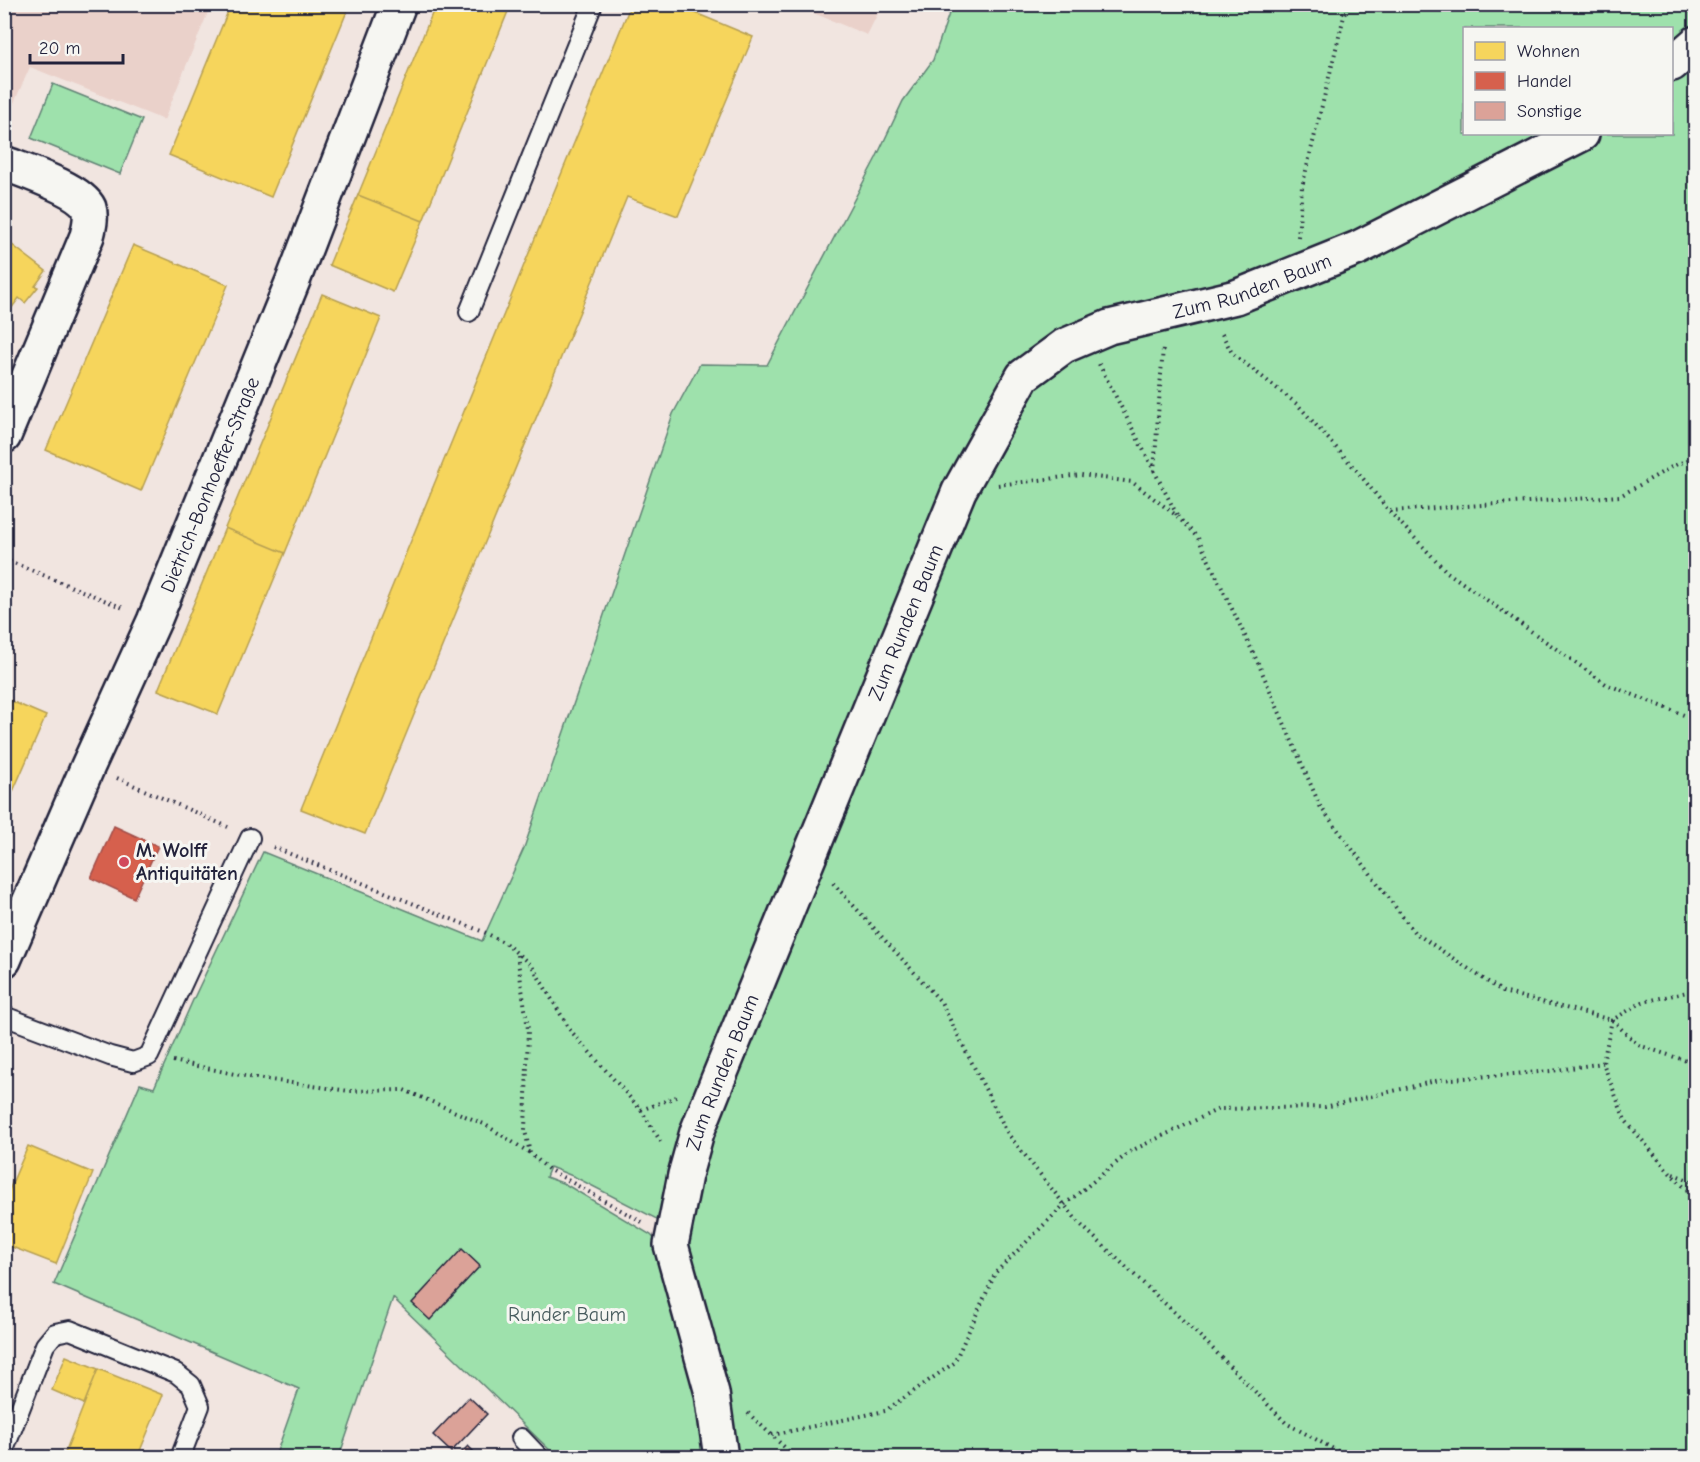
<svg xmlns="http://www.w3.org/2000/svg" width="1700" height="1462" viewBox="0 0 1700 1462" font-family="'Comic Neue',sans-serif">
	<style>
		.built { fill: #ead1ca }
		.green { fill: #9ee1ac; stroke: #608274; stroke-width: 1.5; fill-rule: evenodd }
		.homes { fill: #f6d55c; stroke: #b69f52; stroke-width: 1.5 }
		.shops { fill: #d6604d; stroke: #a04d48; stroke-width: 1.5 }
		.building { fill: #dba298; stroke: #22223b; stroke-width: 1.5 }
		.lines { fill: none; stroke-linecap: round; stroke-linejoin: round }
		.service-casing { stroke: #22223b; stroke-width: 22 }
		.minor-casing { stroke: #22223b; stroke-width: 38 }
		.path { stroke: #22223b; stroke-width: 4; stroke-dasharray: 1.5 4.5; stroke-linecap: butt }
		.service { stroke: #f6f6f2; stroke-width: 18 }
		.minor { stroke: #f6f6f2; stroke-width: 33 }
		.poi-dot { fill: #d1495b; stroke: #f6f6f2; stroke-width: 2 }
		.labels { text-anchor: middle; stroke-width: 6; stroke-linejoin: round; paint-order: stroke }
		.street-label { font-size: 20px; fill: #22223b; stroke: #f6f6f2 }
		.poi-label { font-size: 20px; font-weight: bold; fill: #22223b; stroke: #f6f6f2; text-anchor: start }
		.park-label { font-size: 20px; fill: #475b5d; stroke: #f6f6f2 }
	</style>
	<rect width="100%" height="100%" fill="#f1e5e0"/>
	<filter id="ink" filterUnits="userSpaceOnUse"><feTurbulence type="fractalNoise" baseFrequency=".0167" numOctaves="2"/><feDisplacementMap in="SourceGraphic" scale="12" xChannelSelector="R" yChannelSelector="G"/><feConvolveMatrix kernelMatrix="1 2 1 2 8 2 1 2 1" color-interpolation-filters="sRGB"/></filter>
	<g filter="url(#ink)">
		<path class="built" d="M5,4H211V5L164,120L30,67L5,123Z
			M794,5H882L867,35Z"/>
		<path class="green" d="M952,5H1695V1457H557L393,1298L339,1457H275L299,1389L54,1284L140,1084L154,1088L193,1000L263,852L482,941L524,848L673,414L700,364L767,365L876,158L903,101L933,60ZM1464,28H1672V134H1464ZM550,1167L575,1177L655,1218L681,1246L666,1252L651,1235L565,1184L546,1177Z
			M53,84L142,120L120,174L31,138Z"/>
		<path class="homes" d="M231,4H350L271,197L169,155Z
			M436,4H511L423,221L358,195Z
			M631,4H674L753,37L678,216L627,197L365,834L301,809Z
			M358,195L423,221L393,292L329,265Z
			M11,244L46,271L35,286L38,287L25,303L19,298L8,313L4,310V245Z
			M133,245L228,285L141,491L46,450Z
			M322,294L381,318L285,553L225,528Z
			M225,528L285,553L218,714L158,690Z
			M4,698L46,716L4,812Z
			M28,1146L93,1173L56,1264L4,1244V1202Z
			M66,1356L98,1369L84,1404L52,1390Z
			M98,1369L163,1395L137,1458H63Z"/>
		<path class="shops" d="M114,826L158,846L134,898L91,878Z"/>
		<path class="building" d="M462,1249L480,1266L430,1320L412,1303Z
			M469,1397L487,1414L451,1452L433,1435Z
			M468,1446L480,1458H456Z"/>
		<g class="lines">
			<defs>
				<path id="service" d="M469,312L593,4
					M4,1016L110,1056L133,1062L149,1056L250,838
					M521,1438L540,1458
					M4,1450L45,1345L55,1333L70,1330L176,1373L191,1385L200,1406L180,1458"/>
				<g id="minor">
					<path d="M1672,64L1696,43"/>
					<path d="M4,163C24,171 80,189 89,208C92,217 89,228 87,236L4,436"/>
					<path id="s1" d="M4,960L88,766L154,621L294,278L399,4"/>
					<path id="s2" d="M721,1458L712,1393L671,1245L685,1175L697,1132L717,1082L959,491L1023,376L1064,346L1109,327L1236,297L1358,248L1582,134"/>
				</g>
			</defs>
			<use href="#service" class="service-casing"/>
			<use href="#minor" class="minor-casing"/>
			<path class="path" d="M1298,237L1302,187L1347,4
				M1222,334L1232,353L1298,405L1357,471L1389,511L1447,572L1606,684L1689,717L1696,716
				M1099,364L1177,515
				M1154,471L1163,347
				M998,485L1081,475L1132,482L1177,516L1198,538L1259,665L1320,806L1414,932L1503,992L1612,1020L1638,1045L1696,1064
				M1390,511L1620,496L1677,464L1696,458
				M4,559L126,609
				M117,778L228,827
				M273,847L486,933L505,943L532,966L570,1030L641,1110L661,1142
				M833,883L941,1002L1008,1134L1079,1223L1207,1343L1286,1423L1350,1458
				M517,955L528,1029L525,1131L530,1153L548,1169L642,1222
				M1696,990L1643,1002L1612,1020L1603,1063L1625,1120L1670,1173L1696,1199
				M173,1061L249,1077L349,1091L404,1090L484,1124L530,1153
				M641,1110L676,1097
				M1673,1174L1696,1183
				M748,1413L796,1458
				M772,1435L885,1411L954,1363L996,1272L1064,1205L1131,1151L1219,1109L1325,1107L1440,1080L1551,1071L1603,1063"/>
			<use href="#service" class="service"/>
			<use href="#minor" class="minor"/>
		</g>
	</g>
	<circle class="poi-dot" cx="124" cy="862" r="6"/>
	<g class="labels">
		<g class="street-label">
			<text dy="7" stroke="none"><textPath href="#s2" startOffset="1408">Zum Runden Baum</textPath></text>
			<text dy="7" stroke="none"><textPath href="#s1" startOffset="518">Dietrich-Bonhoeffer-Straße</textPath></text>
			<text dy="7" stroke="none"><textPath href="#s2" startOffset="886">Zum Runden Baum</textPath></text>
			<text dy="7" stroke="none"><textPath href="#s2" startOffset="400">Zum Runden Baum</textPath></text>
		</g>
		<g class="poi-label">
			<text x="136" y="857">M. Wolff<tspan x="136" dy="23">Antiquitäten</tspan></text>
		</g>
		<g class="park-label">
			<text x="567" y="1321">Runder Baum</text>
		</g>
	</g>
	<rect width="1700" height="1462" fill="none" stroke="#f6f6f2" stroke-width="24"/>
	<rect x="12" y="12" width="1676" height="1438" fill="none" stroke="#22223b" stroke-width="2" filter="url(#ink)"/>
	<rect x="1463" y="27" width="210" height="108" fill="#f6f6f2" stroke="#a1a1a9" stroke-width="1.5"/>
	<rect x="1475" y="42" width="30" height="18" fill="#f6d55c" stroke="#a1a1a9" stroke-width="1.5"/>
	<text x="1517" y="57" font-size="18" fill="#22223b">Wohnen</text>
	<rect x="1475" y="72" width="30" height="18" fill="#d6604d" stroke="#a1a1a9" stroke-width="1.5"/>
	<text x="1517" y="87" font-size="18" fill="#22223b">Handel</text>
	<rect x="1475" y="102" width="30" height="18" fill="#dba298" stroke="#a1a1a9" stroke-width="1.5"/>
	<text x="1517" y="117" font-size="18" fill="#22223b">Sonstige</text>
	<path d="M30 54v9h93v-9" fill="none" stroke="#22223b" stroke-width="3"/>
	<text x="39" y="54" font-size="18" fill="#22223b" stroke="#f6f6f2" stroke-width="4.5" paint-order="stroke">20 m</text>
</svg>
